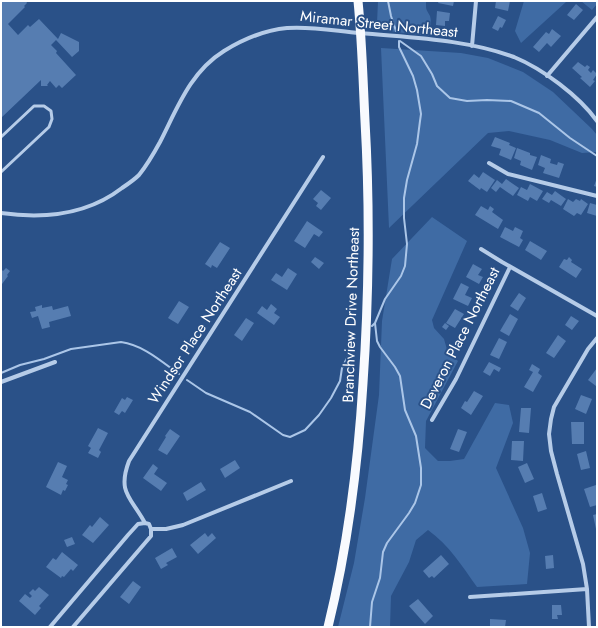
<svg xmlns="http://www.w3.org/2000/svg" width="598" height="628" viewBox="0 0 598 628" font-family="Jost,sans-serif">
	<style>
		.green { fill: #3f6ba4 }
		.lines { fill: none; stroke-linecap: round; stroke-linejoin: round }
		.stream { stroke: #abc6e8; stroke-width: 2 }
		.building { fill: #567db1 }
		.lane { stroke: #b6cce8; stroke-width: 3 }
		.street { stroke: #b6cce8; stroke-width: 4 }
		.primary { stroke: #f8fafe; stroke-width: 9 }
		.labels { text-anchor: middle; stroke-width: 4; stroke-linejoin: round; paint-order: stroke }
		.street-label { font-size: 15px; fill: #fff; stroke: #2a5188 }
	</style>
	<rect width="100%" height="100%" fill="#2a5188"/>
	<path class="green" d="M378,1H426C426,11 426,8 430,16C432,22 430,30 429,36L388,31L380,28L377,23Z
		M524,1H571L566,2L521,43L515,31Z
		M581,1H597V4L592,10Z
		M381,48L461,53L488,58L523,72L553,92L592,129L597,135V152L582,153L550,140L509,131L488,133L389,228Z
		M432,217L467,241L432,320L434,328L444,339L448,353L458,361L426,421L425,448L438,461H450L464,459L495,403L509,405L513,423L496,468L523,528L530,553L527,584L477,587C462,566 449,545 428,530L416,540L409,562L391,596L390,627H338L354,563L365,498L379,395L382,321L392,259Z"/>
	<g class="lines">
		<path class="stream" d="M388,1L391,16L396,31
			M400,41L421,56L432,74L437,86L450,98L467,101L487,100L511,101L539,113L570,138L597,156
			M372,326L375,323
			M1,373L20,365L44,359L71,349L121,342C143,345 161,361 179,374
			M187,380L206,393L250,412L283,435L290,437L305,430L319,415L331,398L340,381L342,368L348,356L355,346
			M370,627L372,602L380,578L383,552L387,543L409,513L415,503L421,485V468L416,436L405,410L400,376L395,367L380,347L377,341L375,323L385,299L401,276L405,266L407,244L404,218V198L407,180L417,144L420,121L421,114L417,90L413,76L399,47V41"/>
	</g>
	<path class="building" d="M1,1H26L27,3L24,6L25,7L8,24L18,35L28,25L30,27L39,19L58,39L61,33L79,42V51L72,57L56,40L51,45L57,51L56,53L76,75L62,88L59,85L56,88L50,81L47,85L48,86H41V80L1,118Z
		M439,1H454L453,6L438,3Z
		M496,1H510L508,11L495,8Z
		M576,4L583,10L574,20L567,15Z
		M437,11L450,13L449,21H445V26L436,25Z
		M498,16L506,20L502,28L500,27L498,31L492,28Z
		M552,29L561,36L551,47L547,43L539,52L533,47L546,32L549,34Z
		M578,62L585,67L587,65L590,67L588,70L591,73L593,70L597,74L593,80L595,81L590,87L580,78L582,77L572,68Z
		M495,137L510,143L509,145L516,148L511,160L499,155L501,149L491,146Z
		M517,148L530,153V155L537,157L532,170L520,165L521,161L514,158Z
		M541,155L551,159L550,163L557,165L558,162L564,164L559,178L543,173L545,168L538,165Z
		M483,172L495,180L487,192L481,188L480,190L468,181L474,174L479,178Z
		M597,178V187L594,186Z
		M506,179L519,188L513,196L500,187L496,192L491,188L497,180L502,184Z
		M530,184L543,191L537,201L530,197L528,201L517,195L521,187L527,190Z
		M321,190L331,198L321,210L316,206L318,203L313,199Z
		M555,191L566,199L561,206L551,200L549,203L542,199L547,192L552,195Z
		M568,199L573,202L576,199L580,201L581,199L588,204L581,215L577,213L574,216L563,209Z
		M590,203L597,205V216L587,213Z
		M481,206L488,210L490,206L494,209L492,212L503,220L498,229L475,215Z
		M307,221L323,232L319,237L314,234L305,248L294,241Z
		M505,227L513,231L515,227L523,231L520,238L523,240L519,247L500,237Z
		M530,241L547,251L541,260L525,250Z
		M220,242L230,248L217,268L212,265L211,268L205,264Z
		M315,257L324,263L319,269L311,262Z
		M569,257L572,260L571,262L582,269L576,278L559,267L564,259L567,260Z
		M473,264L482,269L478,275L483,277L479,284L466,277Z
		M6,268L10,271L7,275L8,276L2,284L1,269L3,271Z
		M288,268L297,274L287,290L271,280L276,273L282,277Z
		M461,283L469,287L465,295L472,298L468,306L453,299Z
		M519,293L526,298L518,311L510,306Z
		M179,301L189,307L178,324L168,318Z
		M271,304L277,309L274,313L280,317L274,325L257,313L262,306L267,310Z
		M42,305V308L52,306L53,310L68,306L71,316L49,322L50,327L42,329L38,316L32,318L30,312L36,311L35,307Z
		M455,309L464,314L455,328L446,323Z
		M510,314L518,319L509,336L500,331Z
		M571,316L579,321L572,330L565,325Z
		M246,318L254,323L242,341L234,335Z
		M445,323L449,326L446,330L442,327Z
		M558,335L566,341L554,358L546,353Z
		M499,338L507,342L499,359L490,355Z
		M489,362L501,368L499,372L494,369L490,376L483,372Z
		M532,364L540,369L538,373L542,376L533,392L524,387L533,372L529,370Z
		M597,368V384L596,386L588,380Z
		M474,391L483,396L471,415L461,408L465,401L467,402Z
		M581,395L592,399L586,414L575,409Z
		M127,397L133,400L125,413L122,411L119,415L114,412L122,398L125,400Z
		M521,408H531L529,433L519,432Z
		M571,422H584V444H572Z
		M98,428L108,433L99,450L101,452L98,458L88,453L91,448L88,446Z
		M170,429L180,436L167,455L158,450L166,437L165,436Z
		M458,429L467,432L459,452L450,449Z
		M512,441H524L523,461L511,460Z
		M586,451L590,468L581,470L577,454Z
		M235,460L240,468L225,478L220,469Z
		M58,462L67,466L62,477L68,480L66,484L68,485L65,491L63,490L61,495L46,487Z
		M527,463L534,479L525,483L518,467Z
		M153,464L158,468L154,474L167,483L161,491L143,478Z
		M201,482L206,490L187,501L183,493Z
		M596,485L597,505L590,507L584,489Z
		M542,493L547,509L538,512L533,496Z
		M597,514V529H596L593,515Z
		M100,517L109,525L93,543L82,535L90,525L92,527Z
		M205,533L208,537L212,533L216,538L198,554L190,545Z
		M72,537L75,544L67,547L64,540Z
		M172,548L177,557L166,563L168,565L161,569L155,558Z
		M62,552L78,565L73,571L71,569L64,577L62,576L61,578L46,567L53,558L56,560Z
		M441,555L449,564L434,578L432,576L429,578L423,571Z
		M553,555L554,568L546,569L545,556Z
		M133,581L141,587L129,604L120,597Z
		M39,587L49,595L39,606L41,608L35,615L19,601L25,594L30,598L32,596L29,593L33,589L35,591Z
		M418,599L433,616L425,624L409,606Z
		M552,605H561L562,615H557L558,619H552Z
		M490,619L506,620L505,627H490Z"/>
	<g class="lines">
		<path class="lane" d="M1,137L34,106H44L51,111L52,119L49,127L1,172"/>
		<path class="street" d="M472,46L476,1
			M547,76L597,17
			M489,163L508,174L597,196
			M1,213C43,219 87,215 122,188C128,184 134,180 139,175C147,165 154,153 160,142C177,109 190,72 224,51C242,40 265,30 287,28C311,26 336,31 360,33C412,38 465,39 514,57C543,69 579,96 597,121
			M481,249L502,262L597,316
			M1,382L55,362
			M432,420L456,379L510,267
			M151,529H166L183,525L291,481
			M470,597L587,589
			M50,627L128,535L138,524L145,523
			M73,627L151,536V529L149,524L145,523C131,497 117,493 129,461L323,157
			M589,627L587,589L583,564L557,474L551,451L549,434L551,419L554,407L588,349L597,338"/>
		<path class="primary" d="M328,627C348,546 358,466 363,383C369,296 370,208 365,121C363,81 362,41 358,1"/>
	</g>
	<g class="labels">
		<g class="street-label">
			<text transform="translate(379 24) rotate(6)" y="5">Miramar Street Northeast</text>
			<text transform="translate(351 315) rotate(-88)" y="5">Branchview Drive Northeast</text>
			<text transform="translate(195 336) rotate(-57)" y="5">Windsor Place Northeast</text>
			<text transform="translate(460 338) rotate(-63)" y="5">Deveron Place Northeast</text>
		</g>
	</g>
	<rect width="598" height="628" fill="none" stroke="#ffffff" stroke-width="4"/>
</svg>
